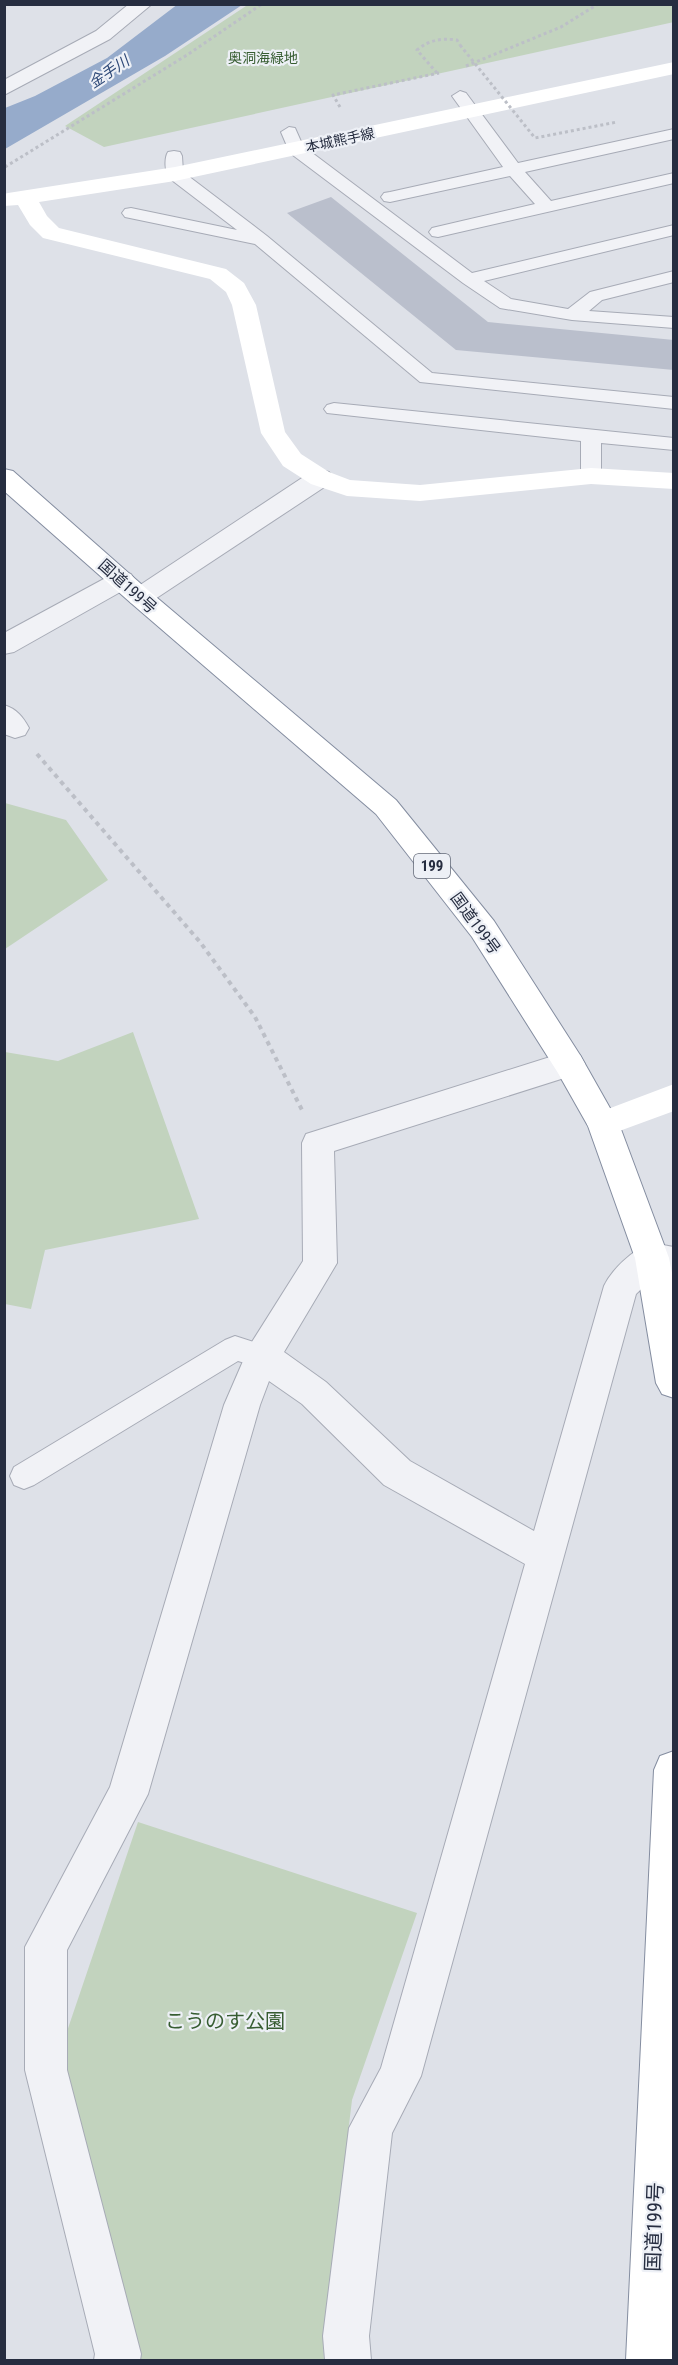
<svg xmlns="http://www.w3.org/2000/svg" width="678" height="2365" viewBox="0 0 678 2365" font-family="'Roboto Condensed','Noto Sans JP',sans-serif">
	<style>
		.green { fill: #c2d3be }
		.water { fill: #96abcb }
		.building { fill: #babfcc }
		.lines { fill: none; stroke-linecap: round; stroke-linejoin: round }
		.lane-casing { stroke: #a7abb6; stroke-width: 2 }
		.street-casing { stroke: #a7abb6; stroke-width: 2 }
		.highway-casing { stroke: #848da0; stroke-width: 2 }
		.path-far1 { stroke: #bcbfc7; stroke-width: 3; stroke-dasharray: 3 3; stroke-linecap: butt }
		.path { stroke: #bcbfc7; stroke-width: 4; stroke-dasharray: 4.5 4.5; stroke-linecap: butt }
		.lane { fill: #f1f2f6; fill-rule: evenodd }
		.street { fill: #f1f2f6; fill-rule: evenodd }
		.secondary { fill: #fff; fill-rule: evenodd }
		.highway { fill: #fff; fill-rule: evenodd }
		.path-bridge { stroke: #bcbfc7; stroke-width: 3; stroke-dasharray: 3 3; stroke-linecap: butt }
		.labels { text-anchor: middle; stroke-width: 4.5; stroke-linejoin: round; paint-order: stroke }
		.far-park-label { font-size: 14px; fill: #375d32; stroke: #edf0f6 }
		.far-street-label { font-size: 14px; fill: #262d40; stroke: #edf0f6 }
		.far-water-label { font-size: 15px; font-style: italic; fill: #2d4877; stroke: #edf0f6 }
		.shield { fill: #edf0f6; stroke: #626877; stroke-width: 1.5 }
		.shield-label { font-size: 15px; font-weight: bold; fill: #262d40 }
		.street-label { font-size: 16px; fill: #262d40; stroke: #edf0f6 }
		.near-park-label { font-size: 20px; fill: #375d32; stroke: #edf0f6 }
		.near-street-label { font-size: 20px; fill: #262d40; stroke: #edf0f6 }
	</style>
	<rect width="100%" height="100%" fill="#dee1e8"/>
	<path class="green" d="M249,4H673L674,22L104,147L65,126Z
		M5,803L66,820L108,880L5,949Z
		M133,1032L199,1219L45,1250L31,1309L5,1304V1052L58,1061Z
		M138,1822L417,1913L352,2100L323,2340L324,2360H122L60,2052Z"/>
	<path class="water" d="M178,4L242,5L165,56L5,149V108L35,96L107,58Z"/>
	<path class="building" d="M331,197L488,322L674,340V370L456,350L287,213Z"/>
	<g class="lines">
		<defs>
			<path id="lane" d="M460,91L466,93L518,163L674,129V139L525,172L551,201L674,173V183L438,237L432,236L429,232L432,228L535,204L510,176L390,202L384,201L381,197L384,193L390,192L503,167L452,96Z
				M289,127L295,128L303,146L472,273L674,225V235L484,281L511,299L568,309L590,292L674,271V282L602,300L589,311L674,317V328L572,320L500,308L463,283L290,153L281,132Z
				M174,151L180,152L182,156L183,172L267,236L432,373L674,397V409L420,382L255,244L125,217L122,213L125,209L131,208L237,230L169,178C165,172 164,158 168,152Z
				M334,403L674,438V450L601,443V476L598,480L591,482L584,480L581,476V441L327,413L324,409L327,405Z
				M235,1336L272,1348L275,1356L272,1364L262,1368L238,1361L34,1485L24,1489L14,1485L10,1476L14,1467L225,1340Z"/>
			<path id="street" d="M129,4H152L110,39L4,95V80L96,31Z
				M320,470L329,472L333,478L329,484L149,603L140,606L131,603L127,597L131,591L311,472Z
				M122,571L131,574L135,580L131,586L14,652L4,654V633L113,574Z
				M4,705C17,709 23,717 29,728L25,735L15,738L4,734Z
				M569,1051L580,1055L585,1064L580,1073L334,1151L337,1263L284,1352L326,1382L410,1461L534,1531L604,1286C611,1271 632,1249 650,1245C657,1243 666,1246 674,1247V1275L658,1273L636,1294L421,2076L392,2133L369,2336L371,2360H325L323,2336L349,2128L381,2068L525,1564L384,1485L302,1404L269,1381L260,1405L148,1794L67,1950V2070L141,2354L140,2360H94L95,2354L25,2070V1947L110,1787L224,1405L250,1345L303,1261L302,1143L306,1134Z"/>
			<path id="highway" d="M4,469L13,471L149,591L396,800L494,921L580,1055L619,1124L669,1258L674,1283V1398L662,1394L656,1383L635,1258L588,1126L558,1073L472,937L376,814L131,603L4,491Z
				M674,1751L672,2360H626L654,1770L660,1756Z"/>
		</defs>
		<use href="#lane" class="lane-casing"/>
		<use href="#street" class="street-casing"/>
		<use href="#highway" class="highway-casing"/>
		<path class="path-far1" d="M466,66L561,27L598,4
			M437,73L417,50C429,40 441,38 457,40L460,45
			M340,107L333,95L439,73
			M5,167L187,55L262,4"/>
		<path class="path" d="M37,754L200,942L255,1017L302,1110"/>
		<use href="#lane" class="lane"/>
		<use href="#street" class="street"/>
		<path class="secondary" d="M674,62V74L175,181L39,202L47,216L59,228L226,269L244,283L256,305L285,432L301,454L329,472L350,480L420,485L591,468L674,473V489L591,484L420,501L347,496L311,484L283,466L261,433L232,305L226,292L210,279L43,238L30,225L18,205L4,206V194L8,193L175,167Z
			M674,1084V1111L603,1137L592,1133L587,1124L592,1115Z"/>
		<use href="#highway" class="highway"/>
		<path class="path-bridge" d="M460,45L535,138L617,122"/>
	</g>
	<g class="labels">
		<g class="far-park-label">
			<text x="263" y="63">奥洞海緑地</text>
		</g>
		<g class="far-street-label">
			<text transform="translate(340 140) rotate(-12)" y="5">本城熊手線</text>
		</g>
		<g class="far-water-label">
			<text transform="translate(109 72) rotate(-34)" y="5">金手川</text>
		</g>
		<rect class="shield" x="414" y="854" width="36" height="24" rx="4.5"/>
		<g class="shield-label">
			<text x="432" y="871">199</text>
		</g>
		<g class="street-label">
			<text transform="translate(128 586) rotate(42)" y="6">国道199号</text>
			<text transform="translate(476 923) rotate(54)" y="6">国道199号</text>
		</g>
		<g class="near-park-label">
			<text x="225" y="2028">こうのす公園</text>
		</g>
		<g class="near-street-label">
			<text transform="translate(654 2227) rotate(-88)" y="7">国道199号</text>
		</g>
	</g>
	<rect width="678" height="2365" fill="none" stroke="#262d40" stroke-width="12"/>
</svg>
